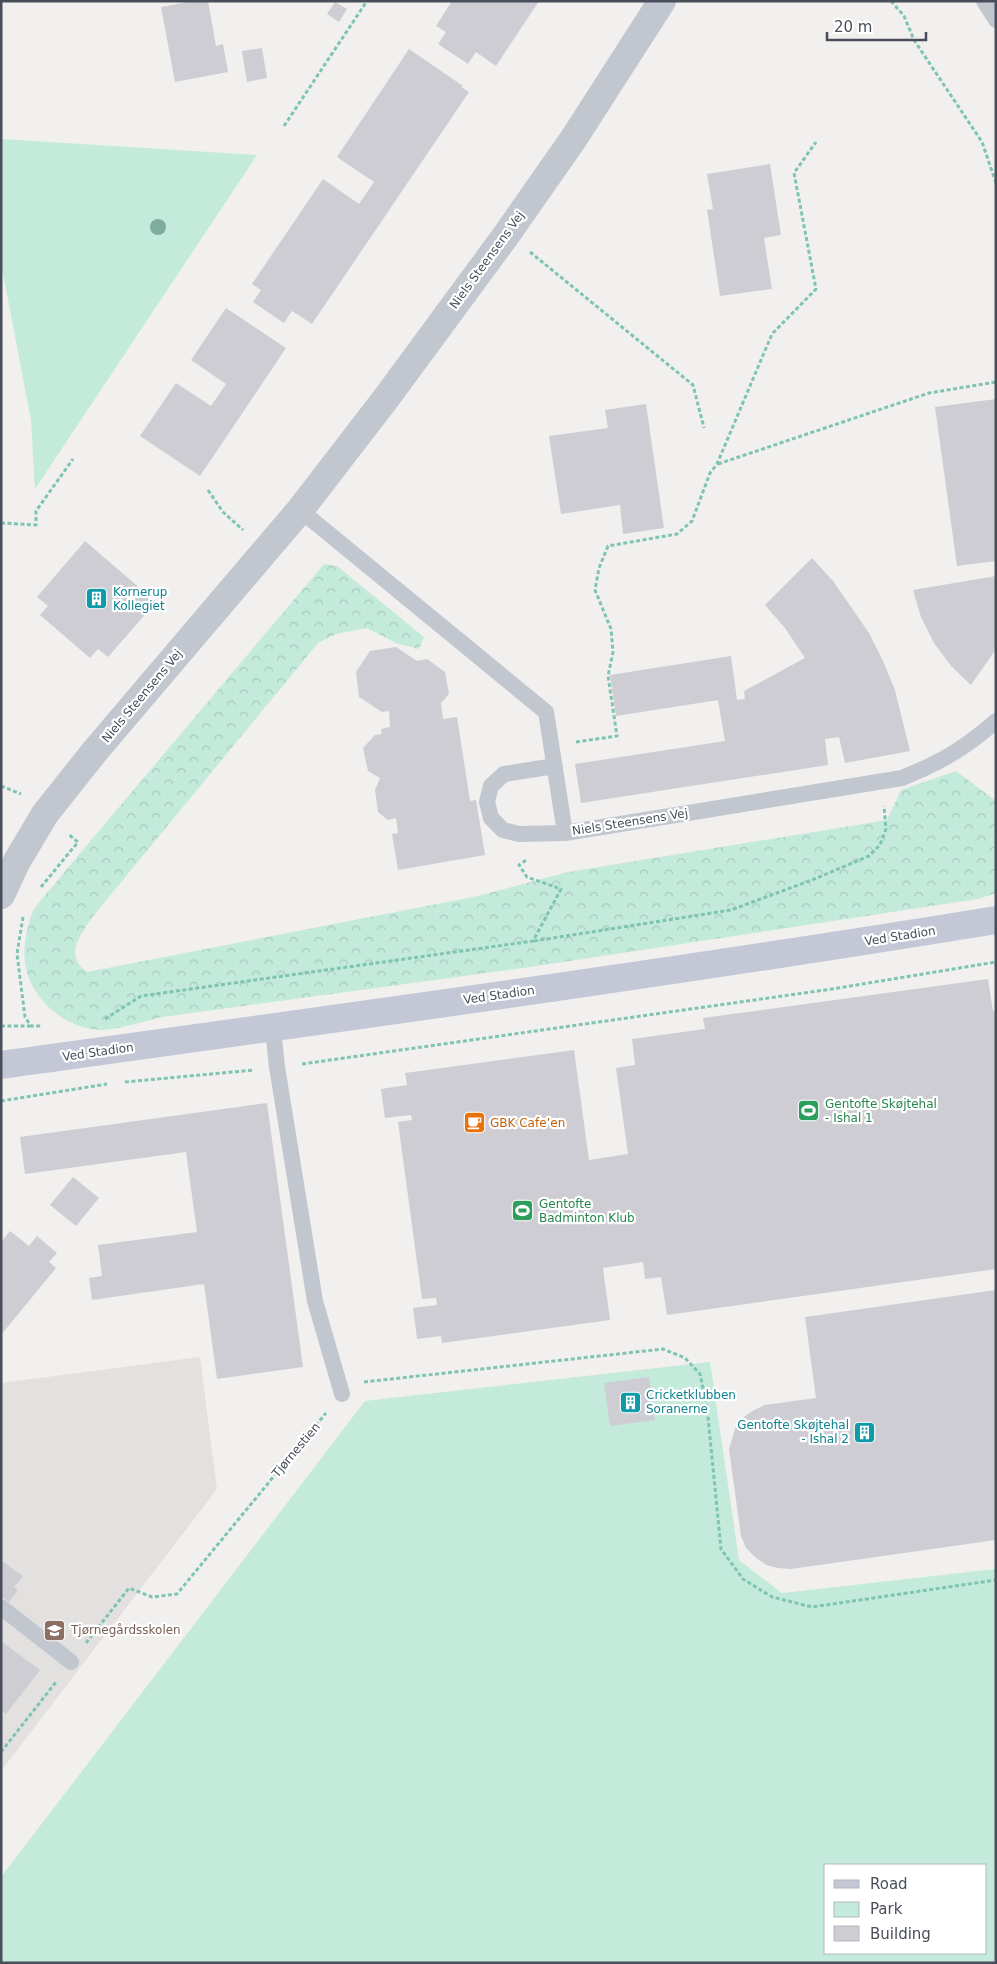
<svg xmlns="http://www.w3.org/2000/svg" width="997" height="1964" viewBox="0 0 997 1964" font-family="'DejaVu Sans',sans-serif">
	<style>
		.education { fill: #e2e1e0 }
		.forest { fill: url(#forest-crowns) }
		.green { fill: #c3eadb; fill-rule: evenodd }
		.building { fill: #cdcdd3 }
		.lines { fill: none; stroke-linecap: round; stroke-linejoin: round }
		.path { stroke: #7fc4b2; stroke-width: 3; stroke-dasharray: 4 2.5; stroke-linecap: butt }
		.lane { stroke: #c1c6cf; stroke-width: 16 }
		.street { stroke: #c1c6cf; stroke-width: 28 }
		.secondary { stroke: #c4c8d6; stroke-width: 28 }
		.tree { fill: #7fac9f }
		.labels { text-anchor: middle; stroke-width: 4.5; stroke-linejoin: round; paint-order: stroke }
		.street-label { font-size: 12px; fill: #494e5a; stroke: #fff }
		.culture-label { font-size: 12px; fill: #0d838f; stroke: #fff; text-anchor: start }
		.leisure-label { font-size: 12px; fill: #27864d; stroke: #fff; text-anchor: start }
		.food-label { font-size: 12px; fill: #c56008; stroke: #fff; text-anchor: start }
		.education-label { font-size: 12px; fill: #785e54; stroke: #fff; text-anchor: start }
	</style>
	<defs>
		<pattern id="forest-crowns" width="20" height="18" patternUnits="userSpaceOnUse" patternTransform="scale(1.25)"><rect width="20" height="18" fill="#c3eadb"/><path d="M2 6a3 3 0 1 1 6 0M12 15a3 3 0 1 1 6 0" fill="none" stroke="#a9cabe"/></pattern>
	</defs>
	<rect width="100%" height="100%" fill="#f1f0ef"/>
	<path class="education" d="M200,1357L217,1489L1,1771V1383Z"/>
	<path class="forest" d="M324,564L337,566L424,637L419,649L396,643L367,628L336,634L318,643L94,915C81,934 63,955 87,972L478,896L568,872L887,820L901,790L956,771L996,801V893L978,899L530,967L162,1017C146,1021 115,1030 101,1030C67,1029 34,1002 26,969C22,952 26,932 31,916C35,904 53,887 61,876Z"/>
	<path class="green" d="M1,139L257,155L35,489L31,420L1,263Z
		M710,1362L739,1560L782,1593L996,1569V1963H1V1877L365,1401ZM826,1865H986V1953H826Z"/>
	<path class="building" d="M193,1H208L216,46L223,44L228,72L175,82L161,7Z
		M452,1H539L496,66L476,52L468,64L438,44L446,32L436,26Z
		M335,2L347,9L339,22L327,14Z
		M262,48L267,78L247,82L242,51Z
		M409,49L463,86L461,87L469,92L312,324L292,311L284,323L253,302L261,290L252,284L323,179L359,204L374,182L337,157Z
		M770,164L781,235L764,238L772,289L720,296L707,210L713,209L707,174Z
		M226,308L286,348L200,476L140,436L176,383L211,406L226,384L191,360Z
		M996,399V561L957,566L935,407Z
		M646,404L664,528L623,534L620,505L561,514L549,436L608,428L605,410Z
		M85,541L156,602L108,657L98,649L90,658L40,615L48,606L37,597Z
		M812,558L833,581L869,633L883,661L895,690L910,751L845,763L839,737L825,739L828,765L581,803L575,764L725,741L718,700L616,716L610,675L731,656L737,700L745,699L744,691L805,658L785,628L765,605Z
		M996,576V649L971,685L951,666L934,643L921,617L913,590Z
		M396,647L417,661L427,659L445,672L449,694L441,703L443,719L457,717L470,801L476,800L485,855L398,870L392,834L398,833L396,818L388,820L378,812L375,790L380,778L368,771L363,748L375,735L382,734L381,729L390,727L389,711L382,712L359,697L356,672L370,651Z
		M988,979L993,1011H996V1269L667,1315L661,1277L645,1279L643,1262L603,1268L610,1320L442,1343L441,1336L417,1339L413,1308L437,1305L436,1298L422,1299L398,1122L412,1120L411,1115L385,1118L381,1089L407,1085L405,1073L574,1050L589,1160L628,1154L616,1068L635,1065L632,1039L705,1029L703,1018Z
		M267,1103L303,1367L217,1379L204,1284L92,1300L89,1278L102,1276L98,1245L197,1232L186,1152L25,1174L20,1137Z
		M73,1177L99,1198L76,1226L50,1205Z
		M10,1231L29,1246L37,1236L57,1253L49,1262L56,1268L1,1335V1242Z
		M996,1290V1540L791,1569L778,1568L766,1565L755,1557L746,1548L741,1536L729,1449L736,1426L744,1417L754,1410L765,1405L816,1398L805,1317Z
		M649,1377L655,1420L610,1426L604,1383Z
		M2,1561L23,1576L14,1587L18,1590L9,1602L1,1596Z
		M1,1641L40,1670L6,1714L1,1710Z"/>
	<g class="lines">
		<path class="path" d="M891,1L904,16L914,40L982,142L996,183
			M284,126L367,1
			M530,252L693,385L704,428
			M718,464L929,393L996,382
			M208,490L223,512L243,530
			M1,523L36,525V511L73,459
			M576,742L617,736L608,676L613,652L611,629L595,590L599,568L608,546L677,534L692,521L710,473L717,464L772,334L816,289L794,173L816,142
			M1,786L21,794
			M41,887L78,842L68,834
			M23,917L17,954L25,1017L31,1026H41
			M534,941L731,910L812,880L869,856L880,845L886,829L884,806
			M105,1019L141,996L533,941L561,889L527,877L519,865L528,859
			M1,1026H31
			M302,1064L832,989L996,962
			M125,1082L254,1070
			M1,1101L107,1084
			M364,1382L663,1349L685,1358L700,1374L707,1407L721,1549L743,1579L772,1597L812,1607L996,1580
			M86,1643L129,1588L152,1597L177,1594L326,1413
			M1,1752L56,1682"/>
		<path class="lane" d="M984,1L996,20
			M300,510L546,712L565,833L902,778C941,762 964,749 996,721
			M555,766L504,774L491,786L487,802L491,818L503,830L519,834L565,833
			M273,1028L277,1067L315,1301L342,1394
			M1,1607L71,1662"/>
		<path class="street" d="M1,895L17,861L45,814L95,751L300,510L387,397L507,234L574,138L662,1"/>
		<path class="secondary" d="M1,1065C333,1019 665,974 996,920"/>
	</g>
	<circle class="tree" cx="158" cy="227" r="8"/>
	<defs>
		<symbol id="building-square" viewBox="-11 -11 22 22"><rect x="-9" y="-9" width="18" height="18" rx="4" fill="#0f9aa8" stroke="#fff"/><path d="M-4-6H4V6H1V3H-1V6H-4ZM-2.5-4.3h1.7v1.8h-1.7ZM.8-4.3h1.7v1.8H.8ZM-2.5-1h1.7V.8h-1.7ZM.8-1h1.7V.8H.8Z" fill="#fff"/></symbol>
		<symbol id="stadium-square" viewBox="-11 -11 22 22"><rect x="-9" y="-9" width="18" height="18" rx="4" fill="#2e9e5b" stroke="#fff"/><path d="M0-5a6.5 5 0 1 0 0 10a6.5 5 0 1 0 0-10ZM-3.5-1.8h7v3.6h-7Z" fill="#fff"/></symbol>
		<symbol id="cafe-square" viewBox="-11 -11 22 22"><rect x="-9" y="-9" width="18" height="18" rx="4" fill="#e8710a" stroke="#fff"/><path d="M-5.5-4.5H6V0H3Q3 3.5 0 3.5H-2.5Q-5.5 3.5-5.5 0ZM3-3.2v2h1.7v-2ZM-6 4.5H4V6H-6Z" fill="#fff"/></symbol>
		<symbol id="school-square" viewBox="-11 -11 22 22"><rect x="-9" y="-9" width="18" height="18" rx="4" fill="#8d6e63" stroke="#fff"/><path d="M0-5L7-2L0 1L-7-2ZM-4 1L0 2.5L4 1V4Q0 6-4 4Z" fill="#fff"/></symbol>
	</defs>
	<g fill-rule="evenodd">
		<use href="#building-square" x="84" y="586" width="25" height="25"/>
		<use href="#stadium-square" x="796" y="1098" width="25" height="25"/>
		<use href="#cafe-square" x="462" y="1110" width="25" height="25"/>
		<use href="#stadium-square" x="510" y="1198" width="25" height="25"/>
		<use href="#building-square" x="618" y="1390" width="25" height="25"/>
		<use href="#building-square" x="852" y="1420" width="25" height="25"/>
		<use href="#school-square" x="42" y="1618" width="25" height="25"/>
	</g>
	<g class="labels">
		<g class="street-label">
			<text transform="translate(487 260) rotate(-54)" y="4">Niels Steensens Vej</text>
			<text transform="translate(142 696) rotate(-50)" y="4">Niels Steensens Vej</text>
			<text transform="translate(630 822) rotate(-9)" y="4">Niels Steensens Vej</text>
			<text transform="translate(900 936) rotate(-9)" y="4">Ved Stadion</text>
			<text transform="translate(499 995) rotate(-8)" y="4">Ved Stadion</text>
			<text transform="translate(98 1052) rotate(-8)" y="4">Ved Stadion</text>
			<text transform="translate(296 1450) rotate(-50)" y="4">Tjørnestien</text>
		</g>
		<g class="culture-label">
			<text x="113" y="596">Kornerup<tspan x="113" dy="14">Kollegiet</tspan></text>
			<text x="646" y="1399">Cricketklubben<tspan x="646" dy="14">Soranerne</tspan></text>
			<text x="849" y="1429" text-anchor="end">Gentofte Skøjtehal<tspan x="849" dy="14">- Ishal 2</tspan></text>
		</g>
		<g class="leisure-label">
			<text x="825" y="1108">Gentofte Skøjtehal<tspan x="825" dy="14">- Ishal 1</tspan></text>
			<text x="539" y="1208">Gentofte<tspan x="539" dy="14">Badminton Klub</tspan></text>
		</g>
		<g class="food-label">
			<text x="490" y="1127">GBK Cafe’en</text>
		</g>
		<g class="education-label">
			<text x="71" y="1634">Tjørnegårdsskolen</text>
		</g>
	</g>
	<rect width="997" height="1964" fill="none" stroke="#494e5a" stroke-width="5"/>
	<rect x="824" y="1864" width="162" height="90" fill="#ffffff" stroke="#b6b8bd"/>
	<rect x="834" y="1880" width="25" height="8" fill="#c4c8d6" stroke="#b6b8bd"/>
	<text x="870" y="1889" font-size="15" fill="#494e5a">Road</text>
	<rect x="834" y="1902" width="25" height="15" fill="#c3eadb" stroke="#b6b8bd"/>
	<text x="870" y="1914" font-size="15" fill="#494e5a">Park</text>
	<rect x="834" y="1926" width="25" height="15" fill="#cdcdd3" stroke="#b6b8bd"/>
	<text x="870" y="1939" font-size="15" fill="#494e5a">Building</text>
	<path d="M827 32v8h99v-8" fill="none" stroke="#494e5a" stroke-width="2.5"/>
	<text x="834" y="32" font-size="15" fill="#494e5a" stroke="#ffffff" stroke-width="4" paint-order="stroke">20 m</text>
</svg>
